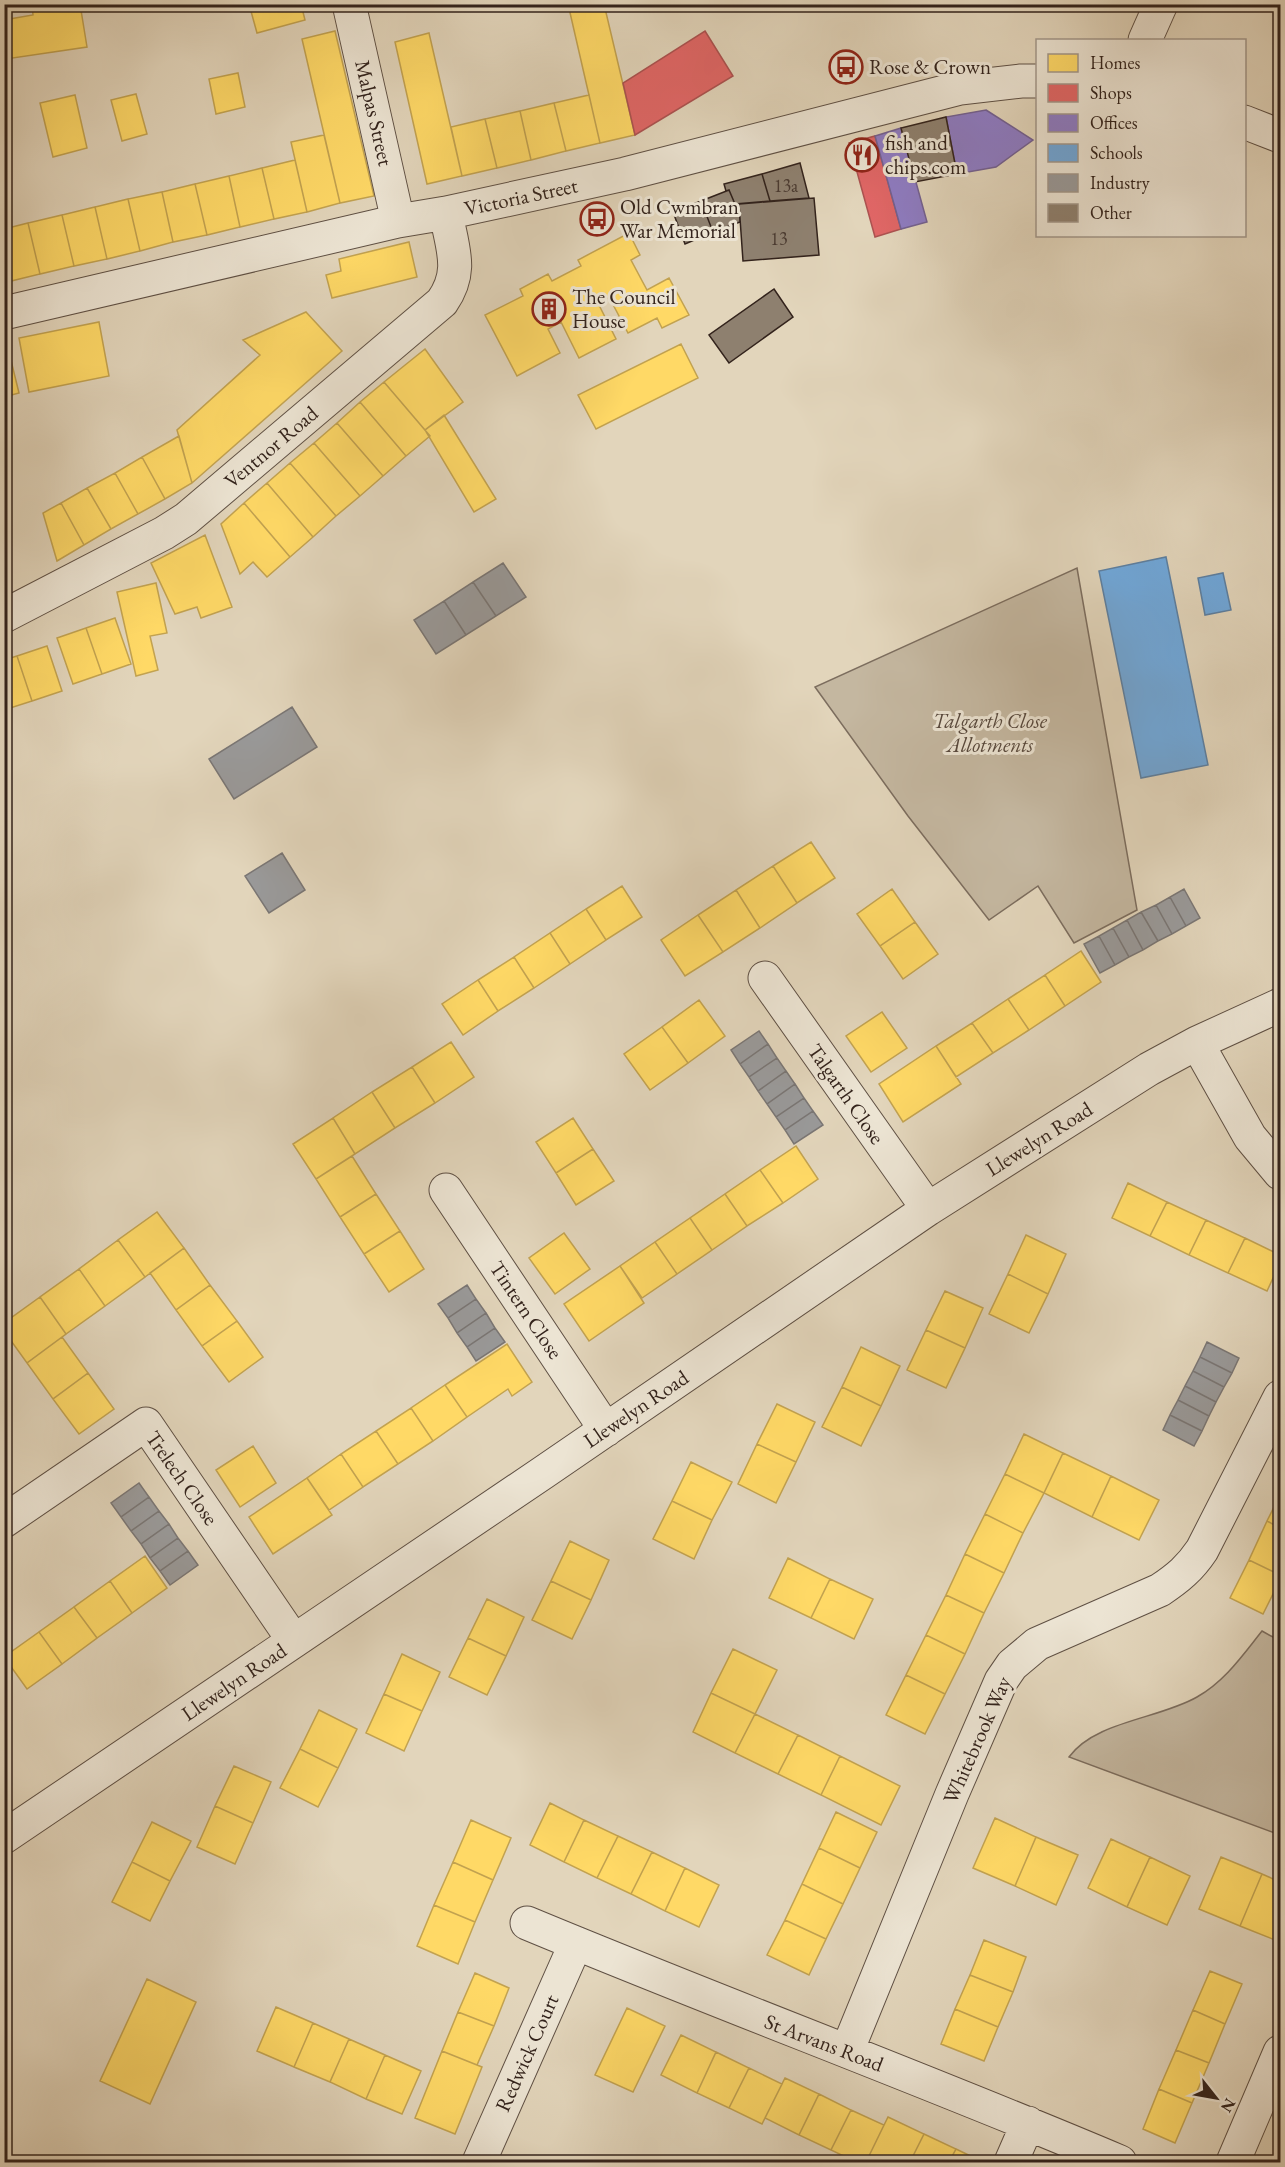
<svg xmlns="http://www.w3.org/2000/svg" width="1285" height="2167" viewBox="0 0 1285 2167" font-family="'EB Garamond',serif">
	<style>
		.green { fill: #c4b7a0; stroke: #7c6d5e; stroke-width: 1.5 }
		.homes { fill: #ffd966; stroke: #c2a250; stroke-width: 1.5 }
		.shops { fill: #e06666; stroke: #ac5250; stroke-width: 1.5 }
		.offices { fill: #8e7cc3; stroke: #736191; stroke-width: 1.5 }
		.schools { fill: #6fa8dc; stroke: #5d80a2; stroke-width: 1.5 }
		.industry { fill: #999; stroke: #7a7674; stroke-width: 1.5 }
		.building { fill: #8e806f; stroke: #33231c; stroke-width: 1.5 }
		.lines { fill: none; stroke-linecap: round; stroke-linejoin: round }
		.street-casing { stroke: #5f5044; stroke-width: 35 }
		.street { stroke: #ece4d3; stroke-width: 33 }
		.labels { text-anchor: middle; stroke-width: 6; stroke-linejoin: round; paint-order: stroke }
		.number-label { font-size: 18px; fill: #4a3a31 }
		.poi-label { font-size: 21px; fill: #33231c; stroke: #ece4d3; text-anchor: start }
		.street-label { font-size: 21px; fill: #33231c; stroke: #ece4d3 }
		.park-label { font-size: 21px; font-style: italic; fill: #57483d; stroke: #ece4d3 }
	</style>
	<rect width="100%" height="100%" fill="#e2d5bb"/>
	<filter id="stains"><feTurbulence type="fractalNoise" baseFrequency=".00333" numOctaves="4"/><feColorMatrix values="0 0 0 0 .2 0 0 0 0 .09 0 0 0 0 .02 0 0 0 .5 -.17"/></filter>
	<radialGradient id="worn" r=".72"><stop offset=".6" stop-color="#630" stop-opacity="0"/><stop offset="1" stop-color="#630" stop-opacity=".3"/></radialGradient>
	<path class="green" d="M1077,568L1137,910L1074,943L1038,886L989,920L908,816L815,687Z
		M1262,1631L1280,1641V1835L1069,1757C1095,1721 1159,1719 1197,1697C1225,1681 1242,1656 1262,1631Z"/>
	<path class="homes" d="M32,4H80L87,47L6,59L4,20L33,15Z
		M249,4H301L305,20L257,33Z
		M568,4H604L635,135L600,143Z
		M335,31L374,196L340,203L302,39Z
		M429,33L462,176L427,184L395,42Z
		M238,73L245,107L216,114L209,79Z
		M136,94L147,134L122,141L111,100Z
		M75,95L87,148L53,157L40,103Z
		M589,95L600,143L566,151L554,103Z
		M554,103L566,151L531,160L520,111Z
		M520,111L531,160L497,168L485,119Z
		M485,119L497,168L462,176L451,127Z
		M324,135L340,203L307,212L291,142Z
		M295,160L307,212L274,219L262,168Z
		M262,168L274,219L240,227L229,176Z
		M229,176L240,227L207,235L195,184Z
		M195,184L207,235L173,242L162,192Z
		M162,192L173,242L140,251L128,199Z
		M128,199L140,251L107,259L95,207Z
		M95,207L107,259L74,266L62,215Z
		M62,215L74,266L40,274L28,223Z
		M28,223L40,274L7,282L4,271V229Z
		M629,233L640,255L631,260L647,290L669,278L689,315L662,328L657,318L628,333L609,297L598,303L616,339L579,358L561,322L548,329L560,353L517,376L485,315L523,296L520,289L548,274L552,281L581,266L578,260Z
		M409,242L417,277L332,298L326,275L341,271L339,259Z
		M306,312L342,351L192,483L177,430L260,355L243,340Z
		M99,322L109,376L29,392L19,338Z
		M4,344H7L19,393L4,397Z
		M681,344L698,378L596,429L578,395Z
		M425,349L463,402L425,430L384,382Z
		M384,382L430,436L406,456L360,402Z
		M360,402L406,456L383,476L337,423Z
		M444,415L496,499L474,512L425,430Z
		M337,423L383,476L360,496L314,443Z
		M179,436L192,483L165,499L142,457Z
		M314,443L360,496L336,516L290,463Z
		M142,457L165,499L138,514L115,473Z
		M290,463L336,516L313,537L267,483Z
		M115,473L138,514L111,529L87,488Z
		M267,483L313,537L290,557L244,503Z
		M87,488L111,529L84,545L61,503Z
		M61,503L84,545L57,561L43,513Z
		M244,503L290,557L267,577L253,562L240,574L221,524Z
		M205,535L232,607L201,618L197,607L175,614L151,563Z
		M156,583L167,633L150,636L158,670L136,676L117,592Z
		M115,618L131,664L102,674L86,628Z
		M86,628L102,674L73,684L57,638Z
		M47,646L62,691L32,701L17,656Z
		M17,656L32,701L4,710V660Z
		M811,842L835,878L797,903L773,866Z
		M773,866L797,903L760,928L736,890Z
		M622,886L642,917L606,940L586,909Z
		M892,889L915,922L880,946L857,914Z
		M736,890L760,928L723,952L698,915Z
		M586,909L606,940L570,964L550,933Z
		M698,915L723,952L685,976L661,940Z
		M915,922L938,954L903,979L880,946Z
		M550,933L570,964L534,988L514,957Z
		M1081,951L1101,982L1065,1006L1045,975Z
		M514,957L534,988L498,1011L478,980Z
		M1045,975L1065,1006L1029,1030L1008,999Z
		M478,980L498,1011L463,1035L442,1004Z
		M1008,999L1029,1030L993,1053L972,1023Z
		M699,1000L725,1036L688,1063L662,1027Z
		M882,1012L907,1048L871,1072L846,1036Z
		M972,1023L993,1053L956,1077L936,1046Z
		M662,1027L688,1063L650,1090L624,1054Z
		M451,1042L474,1077L435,1103L412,1067Z
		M936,1046L961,1084L903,1122L879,1084Z
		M412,1067L435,1103L395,1128L372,1092Z
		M372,1092L395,1128L355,1154L333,1118Z
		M333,1118L355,1154L316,1179L293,1144Z
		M573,1118L593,1149L556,1173L536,1142Z
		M796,1146L818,1179L783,1203L760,1170Z
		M593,1149L614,1181L576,1205L556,1173Z
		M352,1156L376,1194L340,1217L316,1179Z
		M760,1170L783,1203L747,1226L725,1194Z
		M1128,1183L1167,1202L1150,1236L1112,1218Z
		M376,1194L400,1231L364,1254L340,1217Z
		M725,1194L747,1226L712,1250L690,1218Z
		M1167,1202L1206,1220L1189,1255L1150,1236Z
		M157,1212L184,1248L145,1277L118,1240Z
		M690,1218L712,1250L677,1274L655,1242Z
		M1206,1220L1245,1238L1228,1273L1189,1255Z
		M400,1231L424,1269L389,1292L364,1254Z
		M564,1233L590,1269L555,1294L529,1258Z
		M1026,1235L1066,1254L1048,1294L1008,1274Z
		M1245,1238L1280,1255V1263L1267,1291L1228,1273Z
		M118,1240L145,1277L105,1306L79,1269Z
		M655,1242L677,1274L642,1298L620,1266Z
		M184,1248L210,1285L176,1310L150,1273Z
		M620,1266L644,1303L589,1341L564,1304Z
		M79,1269L105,1306L66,1334L40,1297Z
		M1008,1274L1048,1294L1029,1333L989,1314Z
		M210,1285L237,1321L202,1346L176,1310Z
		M945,1291L983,1308L965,1348L926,1330Z
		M40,1297L66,1334L27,1363L4,1331V1323Z
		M237,1321L263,1357L229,1382L202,1346Z
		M926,1330L965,1348L946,1388L907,1370Z
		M62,1337L88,1373L53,1399L27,1363Z
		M507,1344L532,1382L512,1396L508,1389L467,1417L445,1385Z
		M861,1347L900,1366L881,1406L842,1387Z
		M88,1373L114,1409L79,1434L53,1399Z
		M445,1385L467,1417L433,1441L411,1408Z
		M842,1387L881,1406L861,1446L822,1427Z
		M777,1404L815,1422L796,1462L757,1444Z
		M411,1408L433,1441L398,1464L376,1431Z
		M376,1431L398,1464L363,1487L341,1454Z
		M1024,1434L1063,1453L1044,1493L1005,1474Z
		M757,1444L796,1462L776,1503L738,1484Z
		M253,1446L276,1483L240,1507L216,1470Z
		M1063,1453L1111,1476L1092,1517L1044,1493Z
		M341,1454L363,1487L329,1510L307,1478Z
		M691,1462L732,1482L712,1520L672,1501Z
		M1005,1474L1044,1493L1023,1533L985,1514Z
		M1111,1476L1159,1500L1139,1540L1092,1517Z
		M307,1478L332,1515L273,1554L249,1517Z
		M1280,1495V1528L1267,1521Z
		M672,1501L712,1520L694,1559L653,1539Z
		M985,1514L1023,1533L1004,1573L965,1554Z
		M1267,1521L1280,1528V1575L1249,1560Z
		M570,1541L609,1560L591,1600L551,1581Z
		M965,1554L1004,1573L984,1613L946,1595Z
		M145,1556L167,1588L132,1613L110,1581Z
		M788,1558L830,1579L811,1618L769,1598Z
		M1249,1560L1280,1575V1580L1263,1614L1230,1598Z
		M830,1579L873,1599L854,1639L811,1618Z
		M110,1581L132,1613L97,1638L74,1607Z
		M551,1581L591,1600L572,1639L532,1620Z
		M946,1595L984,1613L965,1654L926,1635Z
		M487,1599L524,1617L506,1656L468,1638Z
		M74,1607L97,1638L62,1664L39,1632Z
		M39,1632L62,1664L27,1689L4,1657Z
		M926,1635L965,1654L945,1694L906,1675Z
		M468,1638L506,1656L487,1695L449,1677Z
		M733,1649L777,1670L755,1714L711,1693Z
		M402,1654L440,1672L422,1711L384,1694Z
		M906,1675L945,1694L925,1734L886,1715Z
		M711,1693L755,1714L735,1753L693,1732Z
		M384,1694L422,1711L404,1751L366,1733Z
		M319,1710L357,1729L338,1768L300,1749Z
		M755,1714L798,1735L778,1774L735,1753Z
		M798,1735L840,1756L821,1795L778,1774Z
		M300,1749L338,1768L318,1807L280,1788Z
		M840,1756L900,1786L881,1825L821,1795Z
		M234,1766L271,1782L253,1823L215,1806Z
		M550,1803L584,1820L564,1862L530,1845Z
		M215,1806L253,1823L235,1864L197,1847Z
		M836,1812L877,1832L860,1868L819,1848Z
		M995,1818L1036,1837L1015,1886L973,1868Z
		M471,1820L511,1838L493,1880L453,1862Z
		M584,1820L618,1836L597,1878L564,1862Z
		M152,1822L191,1841L170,1881L132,1862Z
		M618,1836L652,1852L631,1894L597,1878Z
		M1036,1837L1078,1855L1056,1905L1015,1886Z
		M1111,1839L1150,1857L1127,1907L1088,1888Z
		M819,1848L860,1868L843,1904L802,1884Z
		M652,1852L685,1868L665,1911L631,1894Z
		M1150,1857L1190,1876L1167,1925L1127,1907Z
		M1221,1857L1262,1874L1240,1926L1199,1909Z
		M132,1862L170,1881L150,1921L112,1902Z
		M453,1862L493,1880L475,1922L434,1905Z
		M685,1868L719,1885L699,1927L665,1911Z
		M1262,1874L1280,1882V1942L1240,1926Z
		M802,1884L843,1904L826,1939L785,1920Z
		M434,1905L475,1922L458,1964L417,1946Z
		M785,1920L826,1939L809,1975L767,1955Z
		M984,1940L1026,1957L1013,1992L970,1975Z
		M1210,1971L1242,1984L1225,2024L1193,2010Z
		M475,1973L509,1988L494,2026L458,2012Z
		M970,1975L1013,1992L998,2027L955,2009Z
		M147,1979L196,2002L150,2104L100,2081Z
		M276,2007L313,2023L294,2067L257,2051Z
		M627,2008L665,2026L633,2092L595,2075Z
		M955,2009L998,2027L984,2061L941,2044Z
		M1193,2010L1225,2024L1209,2063L1176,2050Z
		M458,2012L494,2026L477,2065L442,2051Z
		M313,2023L349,2039L330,2082L294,2067Z
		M681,2035L716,2052L697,2093L661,2075Z
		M349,2039L385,2055L366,2099L330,2082Z
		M1176,2050L1209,2063L1192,2103L1159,2089Z
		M442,2051L482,2067L455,2134L415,2118Z
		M716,2052L749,2068L729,2108L697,2093Z
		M385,2055L421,2071L402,2114L366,2099Z
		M749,2068L782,2084L762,2124L729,2108Z
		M785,2078L819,2094L799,2135L765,2118Z
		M1159,2089L1192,2103L1175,2143L1143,2129Z
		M819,2094L851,2110L831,2150L799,2135Z
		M851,2110L884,2125L866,2162H856L831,2150Z
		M888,2117L924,2134L910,2162H878L868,2158Z
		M924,2134L956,2149L949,2162H910Z
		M956,2149L983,2162H949Z"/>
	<path class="shops" d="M705,31L733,76L635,135L623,83Z
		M875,136L901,229L875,237L849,143Z"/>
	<path class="offices" d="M986,110L1033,140L996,167L957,174L946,117Z
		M901,128L927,222L901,229L875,136Z"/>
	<path class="schools" d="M1166,557L1208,765L1141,778L1099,571Z
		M1223,573L1231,610L1205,615L1198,578Z"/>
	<path class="industry" d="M503,563L526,597L496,616L473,582Z
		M473,582L496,616L466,635L444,601Z
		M444,601L466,635L436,654L414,620Z
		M292,707L317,747L234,799L209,759Z
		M282,853L305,890L269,913L245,876Z
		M1184,889L1200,918L1186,926L1170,897Z
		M1170,897L1186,926L1172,934L1156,905Z
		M1156,905L1172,934L1158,941L1141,912Z
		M1141,912L1158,941L1143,950L1127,920Z
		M1127,920L1143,950L1129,957L1113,928Z
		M1113,928L1129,957L1115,965L1099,936Z
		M1099,936L1115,965L1100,973L1084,944Z
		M759,1031L768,1044L740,1064L731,1050Z
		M768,1044L777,1058L749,1077L740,1064Z
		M777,1058L786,1071L758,1091L749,1077Z
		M786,1071L795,1084L767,1104L758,1091Z
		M795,1084L804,1098L776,1117L767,1104Z
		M804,1098L813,1111L785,1130L776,1117Z
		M813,1111L823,1125L794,1144L785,1130Z
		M467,1285L476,1299L448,1318L438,1304Z
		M476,1299L486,1313L457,1333L448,1318Z
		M486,1313L495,1328L467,1347L457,1333Z
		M495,1328L505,1342L476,1361L467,1347Z
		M1207,1342L1239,1358L1232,1373L1200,1357Z
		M1200,1357L1232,1373L1224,1387L1193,1371Z
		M1193,1371L1224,1387L1216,1402L1185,1386Z
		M1185,1386L1216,1402L1209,1416L1178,1400Z
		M1178,1400L1209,1416L1202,1431L1170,1415Z
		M1170,1415L1202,1431L1194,1446L1163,1430Z
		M139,1483L149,1497L121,1517L111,1503Z
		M149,1497L159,1511L131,1531L121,1517Z
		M159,1511L169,1524L141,1544L131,1531Z
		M169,1524L178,1538L150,1558L141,1544Z
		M178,1538L188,1551L160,1571L150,1558Z
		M188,1551L198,1565L170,1585L160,1571Z"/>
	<path class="building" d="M946,117L957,174L915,182L901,128Z
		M800,163L809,198L770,201L762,174Z
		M762,174L770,201L735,204L729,190L726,191L724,184Z
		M729,190L735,204H739L740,222L713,232L701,201Z
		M814,198L819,255L743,261L739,204Z
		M701,201L713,232L685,244L673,212Z
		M774,289L793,317L729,363L709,335Z"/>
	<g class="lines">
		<defs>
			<path id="street" d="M349,4L398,221
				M1145,40L1161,4
				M1244,122L1280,136
				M4,313L398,221L446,213L625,174L960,88L1021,81H1038
				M4,616L164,533L186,519L442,302C464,271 452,248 446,213
				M765,978L928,1209
				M1197,1043L1250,1137L1280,1173
				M446,1190L606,1430
				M4,1521L146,1424L294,1641
				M4,1837L544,1472L928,1209L1149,1069L1197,1043L1280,1005
				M527,1923C724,2005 924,2079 1120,2162
				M847,2051L952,1794L1001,1681L1012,1665L1037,1644L1160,1590C1178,1578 1190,1568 1202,1550L1280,1397
				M479,2162L576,1943
				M1011,2162L1028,2123
				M1233,2162L1280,2052"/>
		</defs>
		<use href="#street" class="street-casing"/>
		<use href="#street" class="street"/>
	</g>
	<defs>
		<symbol id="bus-ring" viewBox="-11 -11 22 22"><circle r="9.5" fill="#ece4d3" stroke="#8f2418" stroke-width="1.5"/><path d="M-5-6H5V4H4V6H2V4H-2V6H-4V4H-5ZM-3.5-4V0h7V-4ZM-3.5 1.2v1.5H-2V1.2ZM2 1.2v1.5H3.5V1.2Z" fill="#8f2418"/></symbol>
		<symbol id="restaurant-ring" viewBox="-11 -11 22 22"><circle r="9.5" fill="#ece4d3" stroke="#8f2418" stroke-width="1.5"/><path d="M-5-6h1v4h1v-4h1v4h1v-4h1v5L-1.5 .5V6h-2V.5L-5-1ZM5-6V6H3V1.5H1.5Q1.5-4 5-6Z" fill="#8f2418"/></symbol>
		<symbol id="building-ring" viewBox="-11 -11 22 22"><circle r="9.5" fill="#ece4d3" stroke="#8f2418" stroke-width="1.5"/><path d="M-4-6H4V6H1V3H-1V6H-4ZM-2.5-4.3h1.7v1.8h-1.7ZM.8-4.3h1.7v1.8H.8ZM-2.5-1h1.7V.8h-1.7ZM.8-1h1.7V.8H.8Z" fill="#8f2418"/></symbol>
	</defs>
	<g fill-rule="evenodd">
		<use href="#bus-ring" x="827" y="48" width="38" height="38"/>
		<use href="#restaurant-ring" x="843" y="136" width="38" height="38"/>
		<use href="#bus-ring" x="578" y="200" width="38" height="38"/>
		<use href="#building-ring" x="530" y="290" width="38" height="38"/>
	</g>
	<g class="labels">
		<g class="number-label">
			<text x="786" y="192">13a</text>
			<text x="779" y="245">13</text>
		</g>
		<g class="poi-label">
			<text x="869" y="74">Rose &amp; Crown</text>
			<text x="885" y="150">fish and<tspan x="885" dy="24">chips.com</tspan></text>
			<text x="620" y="214">Old Cwmbran<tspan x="620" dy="24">War Memorial</tspan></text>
			<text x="572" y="304">The Council<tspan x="572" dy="24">House</tspan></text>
		</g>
		<g class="street-label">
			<text transform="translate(374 113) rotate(77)" y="7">Malpas Street</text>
			<text transform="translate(521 197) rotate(-12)" y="7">Victoria Street</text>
			<text transform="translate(271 447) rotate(-40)" y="7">Ventnor Road</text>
			<text transform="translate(846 1094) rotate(55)" y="7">Talgarth Close</text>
			<text transform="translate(1039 1139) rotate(-32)" y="7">Llewelyn Road</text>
			<text transform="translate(526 1310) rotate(56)" y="7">Tintern Close</text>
			<text transform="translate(636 1409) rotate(-34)" y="7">Llewelyn Road</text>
			<text transform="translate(182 1478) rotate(55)" y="7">Trelech Close</text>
			<text transform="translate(234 1682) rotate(-34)" y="7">Llewelyn Road</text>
			<text transform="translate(977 1740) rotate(-66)" y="7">Whitebrook Way</text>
			<text transform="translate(824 2043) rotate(21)" y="7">St Arvans Road</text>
			<text transform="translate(527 2053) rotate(-66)" y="7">Redwick Court</text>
		</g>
		<g class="park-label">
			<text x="990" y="728">Talgarth Close<tspan x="990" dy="24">Allotments</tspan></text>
		</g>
	</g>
	<rect width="1285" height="2167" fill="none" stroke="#e2d5bb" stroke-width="24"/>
	<rect x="6" y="6" width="1273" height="2155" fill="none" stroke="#33231c" stroke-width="3"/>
	<rect x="12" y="12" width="1261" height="2143" fill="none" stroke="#33231c" stroke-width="1.5"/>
	<rect x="1036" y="39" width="210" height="198" fill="#ece4d3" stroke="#a2978a" stroke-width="1.5"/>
	<rect x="1048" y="54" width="30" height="18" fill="#ffd966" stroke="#a2978a" stroke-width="1.5"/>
	<text x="1090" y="69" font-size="18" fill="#33231c">Homes</text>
	<rect x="1048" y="84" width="30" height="18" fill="#e06666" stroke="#a2978a" stroke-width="1.5"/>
	<text x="1090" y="99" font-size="18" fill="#33231c">Shops</text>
	<rect x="1048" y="114" width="30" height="18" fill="#8e7cc3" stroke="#a2978a" stroke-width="1.5"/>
	<text x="1090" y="129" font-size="18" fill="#33231c">Offices</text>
	<rect x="1048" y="144" width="30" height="18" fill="#6fa8dc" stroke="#a2978a" stroke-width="1.5"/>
	<text x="1090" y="159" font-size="18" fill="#33231c">Schools</text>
	<rect x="1048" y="174" width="30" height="18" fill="#999999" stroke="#a2978a" stroke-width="1.5"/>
	<text x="1090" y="189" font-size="18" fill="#33231c">Industry</text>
	<rect x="1048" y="204" width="30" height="18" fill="#8e806f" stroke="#a2978a" stroke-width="1.5"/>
	<text x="1090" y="219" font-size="18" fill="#33231c">Other</text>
	<g transform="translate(1216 2098) rotate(121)" stroke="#ece4d3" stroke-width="4.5" paint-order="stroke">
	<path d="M0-4.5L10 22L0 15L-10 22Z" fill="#33231c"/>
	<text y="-9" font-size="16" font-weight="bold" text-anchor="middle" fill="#33231c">N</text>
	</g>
	<rect width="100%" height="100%" filter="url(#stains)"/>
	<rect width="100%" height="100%" fill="url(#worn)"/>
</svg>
